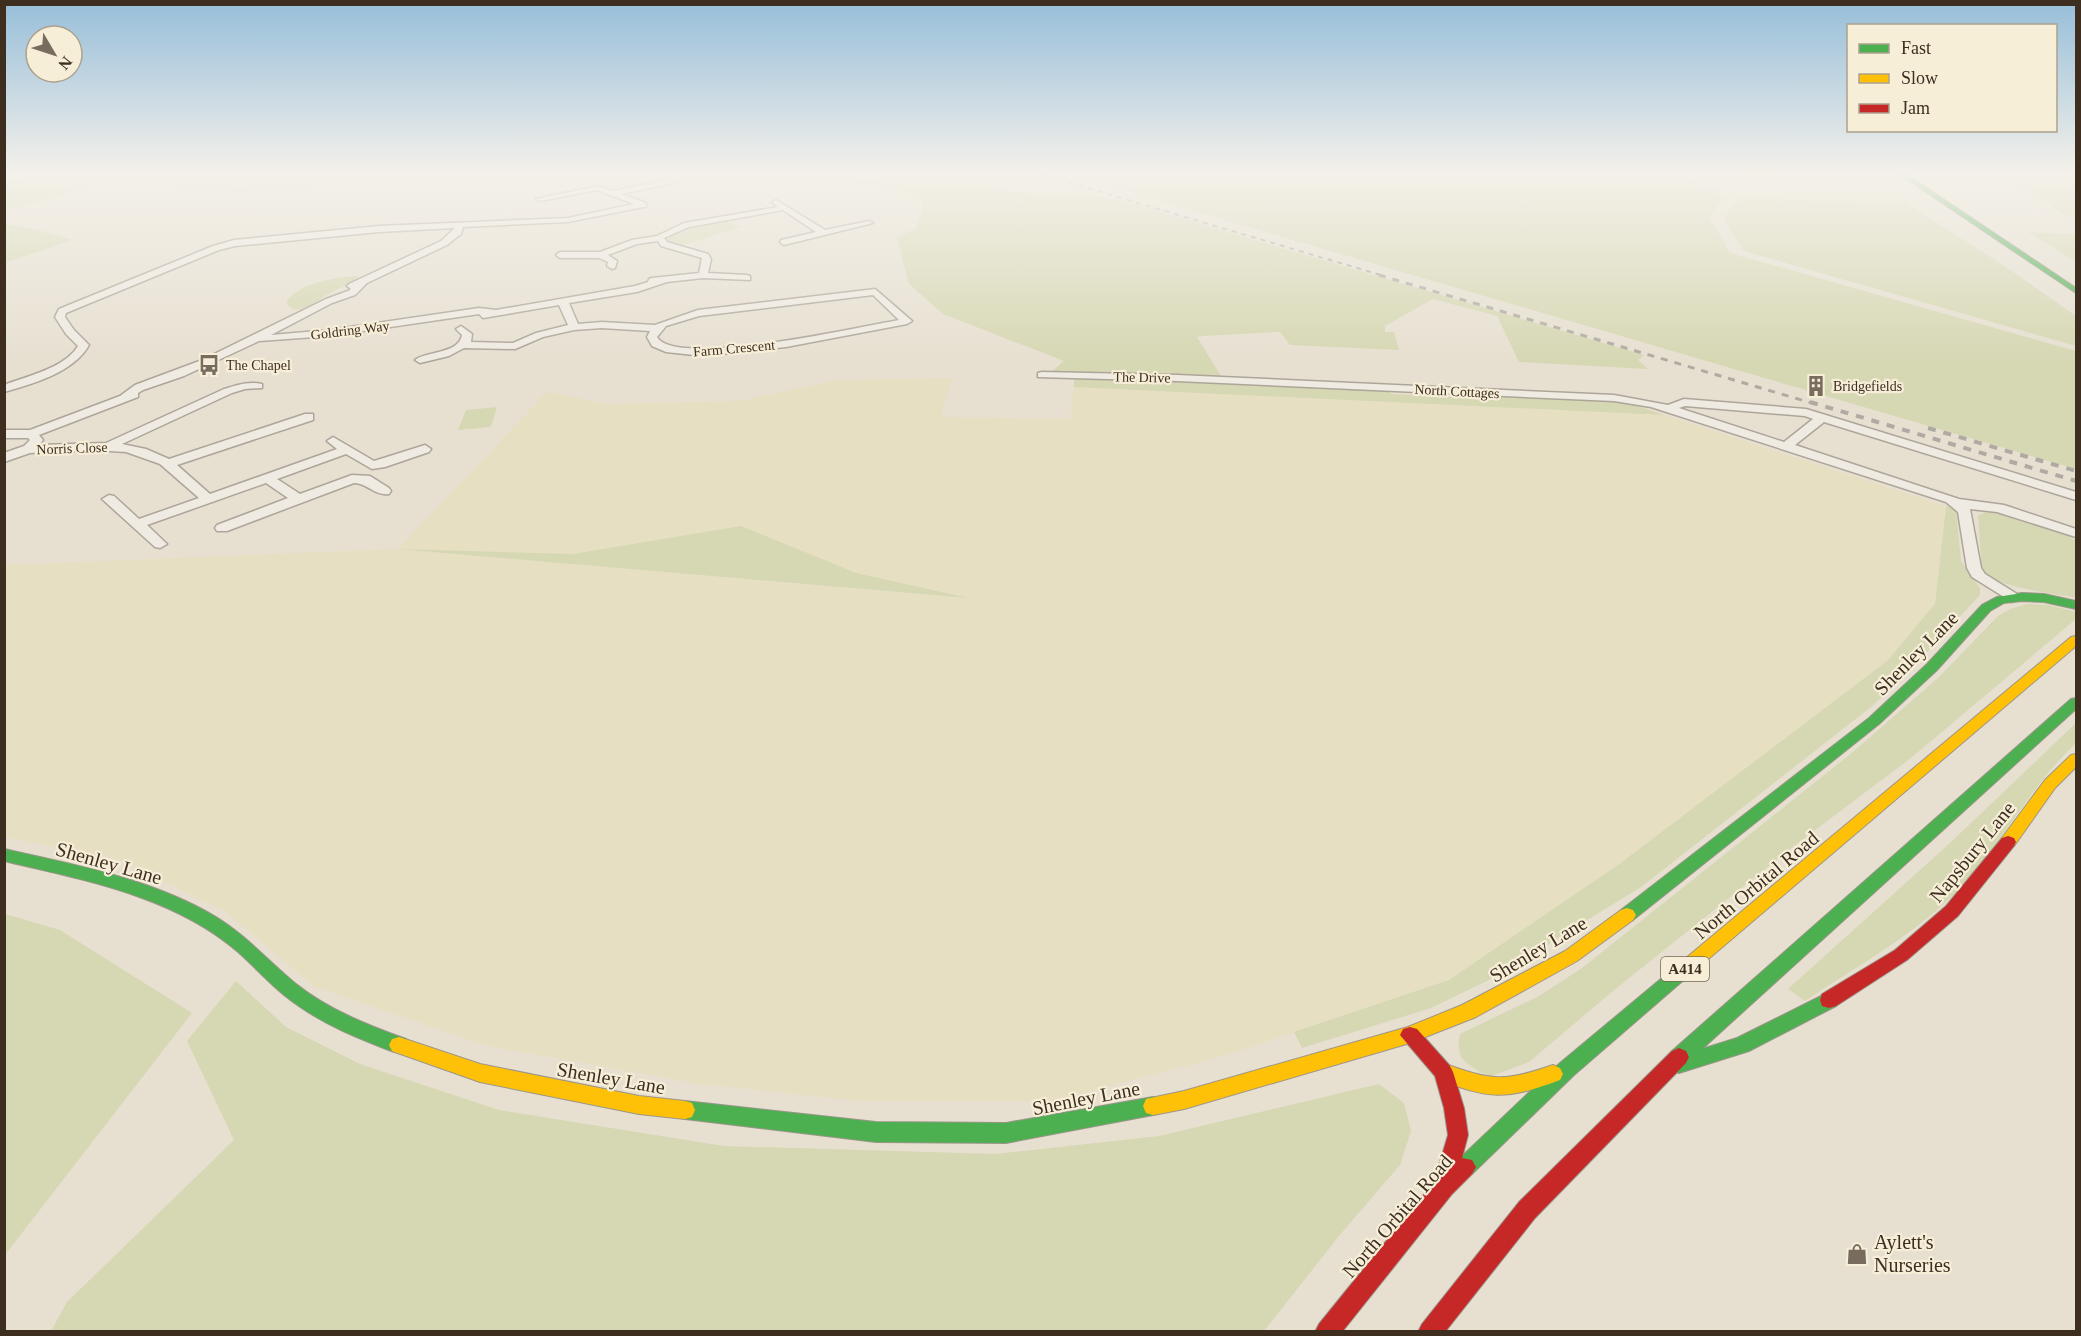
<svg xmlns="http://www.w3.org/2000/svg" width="2081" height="1336" viewBox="0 0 2081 1336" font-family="'Times New Roman',serif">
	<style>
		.farmland { fill: #e6dfc2; fill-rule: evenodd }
		.green { fill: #d6d7b3 }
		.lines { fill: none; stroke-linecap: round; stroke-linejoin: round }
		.street-casing { stroke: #ada599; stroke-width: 3 }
		.fast-casing { stroke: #9c958a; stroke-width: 2 }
		.slow-casing { stroke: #9c958a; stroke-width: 2 }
		.jam-casing { stroke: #9c958a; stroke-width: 2 }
		.street { fill: #efebe3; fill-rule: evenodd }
		.fast { fill: #4caf50; fill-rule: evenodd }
		.slow { fill: #ffc107; fill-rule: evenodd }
		.jam { fill: #c62828; fill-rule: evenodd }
		.rail-far2 { stroke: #afaaa2; stroke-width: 2; stroke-dasharray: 5 5; stroke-linecap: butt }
		.rail-far1 { stroke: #afaaa2; stroke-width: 3; stroke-dasharray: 7 7; stroke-linecap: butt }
		.rail { stroke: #afaaa2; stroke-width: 4; stroke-dasharray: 8 8; stroke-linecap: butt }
		.labels { text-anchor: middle; stroke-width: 4.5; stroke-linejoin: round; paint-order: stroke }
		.far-street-label { font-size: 14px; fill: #3d2e20; stroke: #f7eed8 }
		.far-poi-label { font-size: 14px; fill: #3d2e20; stroke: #f7eed8; text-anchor: start }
		.shield { fill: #f7eed8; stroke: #756857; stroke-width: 1.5 }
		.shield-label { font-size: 15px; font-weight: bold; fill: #3d2e20 }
		.near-street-label { font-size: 20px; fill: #3d2e20; stroke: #f7eed8 }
		.near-poi-label { font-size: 20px; fill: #3d2e20; stroke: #f7eed8; text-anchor: start }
	</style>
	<rect width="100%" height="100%" fill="#e7e0d1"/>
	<path class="farmland" d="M792,174H1016L1113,198L856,181Z
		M1743,174L1847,176L1866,174L1906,203L1740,198L1721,182L1744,176Z
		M952,378L941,417L1070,419L1074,387L1664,415L1945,506L1935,604L1887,661L1618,865L1449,980L1227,1055L1053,1101H859L700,1084L488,1046L315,987L226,912L118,859L5,837L4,565L398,549L547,392L605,404L740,401L838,380ZM741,526L856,573L963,598L413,550L573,554Z"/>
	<path class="green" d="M37,174H441L405,180L240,192L111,181L5,211V184Z
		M1073,174H1737L1684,177L1714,187L1723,198L1710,218L1730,253L2076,351V469L1173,205Z
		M1979,174H2076V218L2067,217L2027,189Z
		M856,181L1113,198L1644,355L1638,360L1648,369L1519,362L1497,316L1433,299L1385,326V332H1394L1399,350L1290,345L1280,332L1202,336L1197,337L1221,376L1051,372L1064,361L943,314L909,284L897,237L916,229L923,208L922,201L896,189L852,184Z
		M1740,198L1906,203L2006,267L2076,316V346L1744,251L1725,222L1727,212Z
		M725,220L741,227L681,246L672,244L667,238L668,235L681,228Z
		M5,224L34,229L73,240L5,263Z
		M2028,232L2076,234V262Z
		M357,276L359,280C350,285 341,287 332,292C320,298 297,321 286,302C299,283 336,277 357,276Z
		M1074,378L1203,381L1389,390L1391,394L1465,397L1464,393L1624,401L1664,415L1074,387Z
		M497,407L491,427L458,430L466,410Z
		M1946,506L1956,510L1961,561L1980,588V595L1915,665L1871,707L1641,887L1495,977L1431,1008L1302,1048L1294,1032L1449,980L1618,865L1887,661L1935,604Z
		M1992,512L2008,514L2072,535L2071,538L2076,540V598C2052,593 2000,588 1982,572L1978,516L1983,513Z
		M741,526L856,573L968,598L398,549L573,554Z
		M2027,604L2049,605L2076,612V619L1911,758L1794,846L1613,991L1529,1062L1489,1077C1468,1064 1454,1061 1460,1034L1539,996L1582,968L1853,752L1939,677L1998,616L2010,609Z
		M2076,723V743C2035,782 2008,832 1972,875C1927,928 1862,963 1805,1001L1788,989L1950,843Z
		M5,914L60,930L192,1013L5,1255Z
		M236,981L286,1027L360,1064L499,1110L724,1146L995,1154L1159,1136L1379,1084L1404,1103L1411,1131L1400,1165L1339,1236L1264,1331H51L67,1302L234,1140L187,1041Z"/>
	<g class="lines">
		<defs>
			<path id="street" d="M671,179H674V183L621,194L646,203V207H643L568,222L463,227L461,234L447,245L367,283L355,295L332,303L271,335L329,330L479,308L496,310L635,286L648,282L649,279L652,278L699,273L702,258L661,246L658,241L637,244L608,255L617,261L615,268L612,269L607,266L608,262L599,258H560L556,255L560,252H600L632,240L657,236L684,223L778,207L772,202L776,200L825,230L869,221L873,223L784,245L780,242L781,240L816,232L783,210L689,227L664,238L667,242L708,254L711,259L708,273L747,275L750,276V280L703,278L667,282L637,292L569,303L578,324L602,322L655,325L698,310L875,289L912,321L907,324L786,347L703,356L666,352L652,346L647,337L650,331L602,328L574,330L543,337L515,349L464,348L449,356L420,363L415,360C426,351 459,354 462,335L456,329L461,326L472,334L471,342L513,343L536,333L568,325L559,305L483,318L479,314L329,336L259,341L184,376L143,390L138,393V397L39,435L43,440L39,445L106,443L224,389C237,385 248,381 262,384V388L245,389L232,393L122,444L146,449L169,459L305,414H313V420L177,465L210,494L337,449L327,441L333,437L374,461L425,445L431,449L429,452L385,467L372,469L346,454L277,479L300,494L352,475L370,476L389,488L391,491L389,494C375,496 367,483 354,483L227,531H217L215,528L217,525L288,498L266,483L147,525L167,544L160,548L155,547L102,499L109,495L114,496L139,519L199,498L160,464L126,452L93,450L30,453L4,462V453L24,446L30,440L28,438H4V430H30L120,396L135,385L202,360L326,299L348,291L351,289L347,286L349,284L441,241L455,228L379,232L235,246L219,250L66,313L65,317L74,330L89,345C74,372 33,384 4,392V385C27,376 65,368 78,346L66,334L55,317L59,309L213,246L234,240L379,226L568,218L634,204L597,190L540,201L536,199L598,186L613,191ZM873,295L899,320C863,326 676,369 657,337L666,326L699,316Z
				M1042,372L1177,375L1614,395L1668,405L1684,399L1806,409L2076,492V500L1824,422L1795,445L1959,499L2004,505L2076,529V537L1997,512L1970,509L1981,568L1985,574L2017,594L2020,597L2012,602L1972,577L1967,568L1958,512L1946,502L1651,407L1614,401L1177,381L1038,377V373ZM1685,406L1805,416L1813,419L1784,442L1679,408Z"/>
			<path id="fast" d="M1899,174H1906L2076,288V293Z
				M2022,593L2044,594L2076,601V609L2044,602L2022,601L2004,603L1990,611L1937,670L1879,724L1633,920L1627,922L1621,920L1618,915L1621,910L1869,718L1927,664L1982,605L1997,597Z
				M2076,698V709L1702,1049L1737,1038L1829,992L1836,994L1838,1000L1836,1006L1749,1051L1679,1073L1672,1070L1669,1064L1672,1051L2071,699Z
				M4,849C76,865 152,879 216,917C247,936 269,962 296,984C329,1010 367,1025 406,1039L409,1045L406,1051C395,1055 382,1047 371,1043C340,1031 310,1016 284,995C267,981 253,965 237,951C173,896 84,880 4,861Z
				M1680,966L1686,968L1689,973L1686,978L1574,1075L1472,1174L1465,1177L1458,1174L1454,1167L1458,1160L1560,1063L1674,968Z
				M1153,1097L1160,1099L1163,1106L1160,1113L1153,1115L1006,1143L876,1142L685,1119L678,1117L675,1110L678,1103L685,1101L876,1122L1006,1123Z"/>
			<path id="slow" d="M2076,636V646L1686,978L1680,980L1674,978L1671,973L1674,968L2071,637Z
				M2076,754V767L2055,788L2014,846L2008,848L2002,846L2000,842L2002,838L2045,780L2071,755Z
				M1627,908L1633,910L1636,915L1633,920L1577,961L1476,1017L1410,1043L1184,1109L1153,1115L1146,1113L1143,1106L1146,1099L1184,1091L1408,1027L1462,1005L1565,951L1621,910Z
				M399,1037L480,1064L639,1096L685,1101L692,1103L695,1110L692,1117L685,1119L639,1114L480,1082L392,1051L389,1045L392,1039Z
				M1443,1063C1491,1081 1505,1082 1553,1065L1560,1068L1563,1074L1560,1080C1506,1100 1489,1100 1436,1078L1433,1072L1436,1066Z"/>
			<path id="jam" d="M2008,836L2014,838L2016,842L2014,846L1958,916L1907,960L1836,1006L1829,1008L1822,1006L1820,1000L1822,994L1895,950L1946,906L2002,838Z
				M1410,1027L1417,1029L1450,1066L1453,1072L1464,1108L1468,1135L1462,1158L1472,1160L1476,1167L1472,1174L1452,1194L1342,1332H1315L1319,1324L1434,1182L1448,1135L1444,1108L1435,1076L1400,1035L1403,1029Z
				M1679,1048L1686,1051L1689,1057L1686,1063L1535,1218L1445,1332H1418L1422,1324L1519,1202L1672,1051Z"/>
		</defs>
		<use href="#street" class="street-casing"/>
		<use href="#fast" class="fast-casing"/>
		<use href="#slow" class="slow-casing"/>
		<use href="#jam" class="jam-casing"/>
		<use href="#street" class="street"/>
		<use href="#fast" class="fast"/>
		<use href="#slow" class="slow"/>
		<use href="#jam" class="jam"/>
		<path class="rail-far2" d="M1040,174L1384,276"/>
		<path class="rail-far1" d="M1379,275L1815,404"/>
		<path class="rail" d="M1810,402L2076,481
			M1928,428L2076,471"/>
	</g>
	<linearGradient id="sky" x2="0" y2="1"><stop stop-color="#96bed9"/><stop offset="0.48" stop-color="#f4f1ea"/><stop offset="1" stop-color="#f4f1ea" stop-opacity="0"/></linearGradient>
	<rect width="2081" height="361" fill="url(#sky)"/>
	<defs>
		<symbol id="bus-bare" viewBox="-9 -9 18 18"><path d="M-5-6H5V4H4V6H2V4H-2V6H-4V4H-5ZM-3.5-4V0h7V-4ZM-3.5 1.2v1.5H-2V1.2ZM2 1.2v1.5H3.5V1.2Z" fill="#786c5e" stroke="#f7eed8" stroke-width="2.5" paint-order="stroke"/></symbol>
		<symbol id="building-bare" viewBox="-9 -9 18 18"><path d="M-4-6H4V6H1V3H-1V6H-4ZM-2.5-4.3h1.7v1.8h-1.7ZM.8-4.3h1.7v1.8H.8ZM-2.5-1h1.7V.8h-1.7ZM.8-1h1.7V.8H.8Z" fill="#786c5e" stroke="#f7eed8" stroke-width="2.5" paint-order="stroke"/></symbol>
		<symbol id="shop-bare" viewBox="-9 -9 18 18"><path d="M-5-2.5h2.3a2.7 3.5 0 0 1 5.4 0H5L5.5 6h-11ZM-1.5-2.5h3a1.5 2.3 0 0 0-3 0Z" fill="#786c5e" stroke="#f7eed8" stroke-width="2.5" paint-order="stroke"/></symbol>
	</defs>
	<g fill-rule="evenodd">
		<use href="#bus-bare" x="194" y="350" width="30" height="30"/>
		<use href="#building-bare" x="1801" y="371" width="30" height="30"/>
		<use href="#shop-bare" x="1842" y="1239" width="30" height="30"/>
	</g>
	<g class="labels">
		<g class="far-street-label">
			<text transform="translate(350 330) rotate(-7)" y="5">Goldring Way</text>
			<text transform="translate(734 348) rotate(-5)" y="5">Farm Crescent</text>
			<text transform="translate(1142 377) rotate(1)" y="5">The Drive</text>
			<text transform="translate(1457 391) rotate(3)" y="5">North Cottages</text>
			<text transform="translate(72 448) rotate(-2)" y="5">Norris Close</text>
		</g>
		<g class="far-poi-label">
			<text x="226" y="370">The Chapel</text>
			<text x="1833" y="391">Bridgefields</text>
		</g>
		<rect class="shield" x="1661" y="957" width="48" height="24" rx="4.5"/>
		<g class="shield-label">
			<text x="1685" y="974">A414</text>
		</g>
		<g class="near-street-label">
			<text transform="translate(1916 653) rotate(-45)" y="7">Shenley Lane</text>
			<text transform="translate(1972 852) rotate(-51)" y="7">Napsbury Lane</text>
			<text transform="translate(109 863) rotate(16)" y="7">Shenley Lane</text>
			<text transform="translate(1756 885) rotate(-40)" y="7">North Orbital Road</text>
			<text transform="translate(1538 949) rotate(-31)" y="7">Shenley Lane</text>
			<text transform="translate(611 1078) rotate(10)" y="7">Shenley Lane</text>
			<text transform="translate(1086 1098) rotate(-11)" y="7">Shenley Lane</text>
			<text transform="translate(1397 1216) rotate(-49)" y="7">North Orbital Road</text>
		</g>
		<g class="near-poi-label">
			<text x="1874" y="1249">Aylett's<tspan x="1874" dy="23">Nurseries</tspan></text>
		</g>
	</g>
	<rect width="2081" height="1336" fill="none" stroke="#3d2e20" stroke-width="12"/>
	<rect x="1847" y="24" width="210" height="108" fill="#f7eed8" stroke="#ada18e" stroke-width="1.5"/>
	<rect x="1859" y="44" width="30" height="9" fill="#4caf50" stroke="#ada18e" stroke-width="1.5"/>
	<text x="1901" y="54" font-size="18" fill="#3d2e20">Fast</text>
	<rect x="1859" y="74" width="30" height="9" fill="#ffc107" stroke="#ada18e" stroke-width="1.5"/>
	<text x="1901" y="84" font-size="18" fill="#3d2e20">Slow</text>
	<rect x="1859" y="104" width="30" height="9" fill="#c62828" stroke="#ada18e" stroke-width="1.5"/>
	<text x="1901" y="114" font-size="18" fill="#3d2e20">Jam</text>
	<g transform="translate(54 54) rotate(129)"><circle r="28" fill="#f7eed8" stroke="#ada18e" stroke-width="1.5"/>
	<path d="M0-4.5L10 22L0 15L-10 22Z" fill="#786c5e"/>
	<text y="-9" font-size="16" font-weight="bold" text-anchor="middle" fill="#3d2e20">N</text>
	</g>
</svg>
